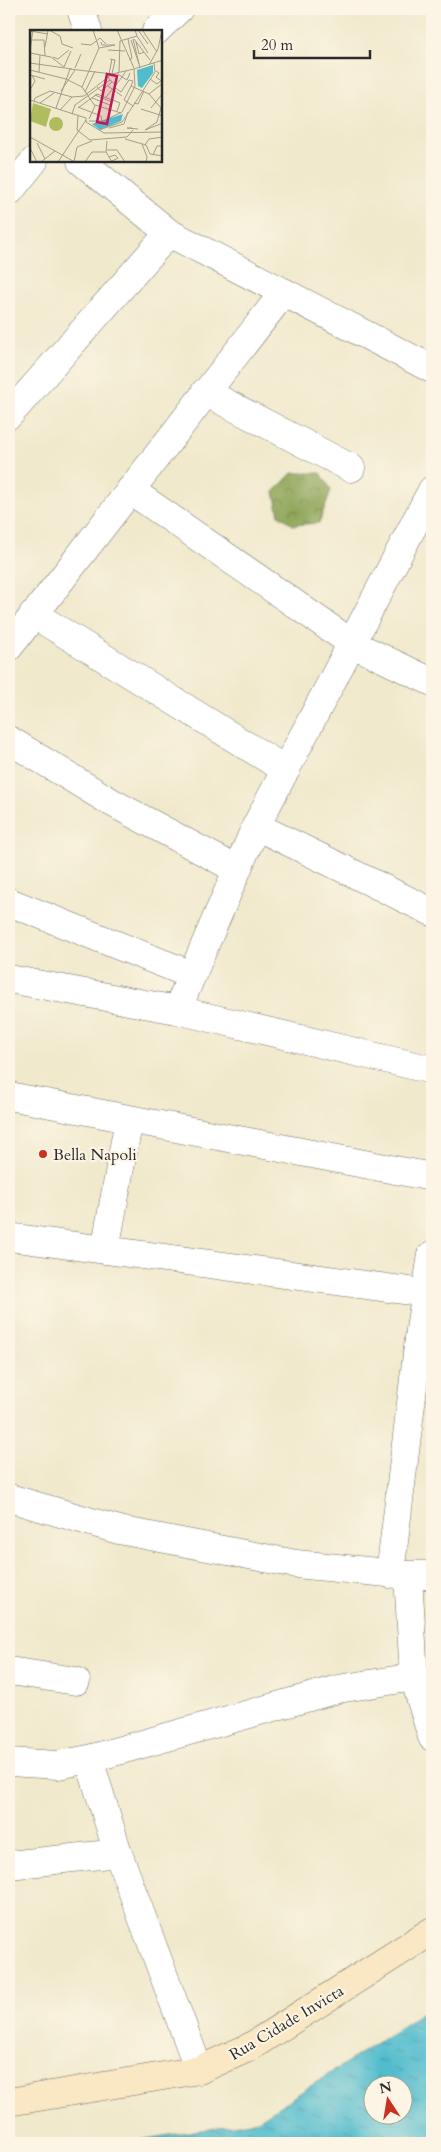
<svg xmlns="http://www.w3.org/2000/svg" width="441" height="2152" viewBox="0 0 441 2152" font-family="Cardo,serif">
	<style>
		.forest { fill: url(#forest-crowns); stroke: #5c6840 }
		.water { fill: url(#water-ripples); stroke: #3e747c; fill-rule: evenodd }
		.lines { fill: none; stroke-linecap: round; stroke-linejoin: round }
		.minor-casing { stroke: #706e63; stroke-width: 29 }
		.secondary-casing { stroke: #706e63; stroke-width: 29 }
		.minor { stroke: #fff; stroke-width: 28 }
		.secondary { stroke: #fae7c3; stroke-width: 28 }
		.poi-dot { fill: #c8321e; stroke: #fcf5e5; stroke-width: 2 }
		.labels { text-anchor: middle; stroke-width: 4; stroke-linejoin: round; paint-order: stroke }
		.poi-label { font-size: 16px; fill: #2b2b2b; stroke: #fcf5e5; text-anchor: start }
		.street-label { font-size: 16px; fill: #2b2b2b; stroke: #fcf5e5 }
		.inset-road { fill: none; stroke: #a19d8c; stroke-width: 1 }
		.view { fill: #c2185b; fill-opacity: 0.15; stroke: #c2185b; stroke-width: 2.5 }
		.inset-edge { fill: none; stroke: #2b2b2b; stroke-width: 2.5 }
	</style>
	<defs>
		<pattern id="forest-crowns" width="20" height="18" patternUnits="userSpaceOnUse" patternTransform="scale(1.25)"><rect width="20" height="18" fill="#8ca456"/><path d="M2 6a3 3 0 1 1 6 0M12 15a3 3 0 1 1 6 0" fill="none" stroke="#738647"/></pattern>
		<pattern id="water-ripples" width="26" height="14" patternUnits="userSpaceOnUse" patternTransform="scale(1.25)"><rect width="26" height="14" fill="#51bccd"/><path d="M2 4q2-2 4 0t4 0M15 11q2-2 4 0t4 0" fill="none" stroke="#4399a7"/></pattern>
	</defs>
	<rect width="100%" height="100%" fill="#fcf5e5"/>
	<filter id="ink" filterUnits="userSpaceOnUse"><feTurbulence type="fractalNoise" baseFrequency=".02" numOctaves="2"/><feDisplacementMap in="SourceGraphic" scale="10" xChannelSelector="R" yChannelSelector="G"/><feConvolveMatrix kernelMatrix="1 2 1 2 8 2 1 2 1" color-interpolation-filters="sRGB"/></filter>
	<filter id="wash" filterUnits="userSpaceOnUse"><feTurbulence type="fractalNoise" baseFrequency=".0096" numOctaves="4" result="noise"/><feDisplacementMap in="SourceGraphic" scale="20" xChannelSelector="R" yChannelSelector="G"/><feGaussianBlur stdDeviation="1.12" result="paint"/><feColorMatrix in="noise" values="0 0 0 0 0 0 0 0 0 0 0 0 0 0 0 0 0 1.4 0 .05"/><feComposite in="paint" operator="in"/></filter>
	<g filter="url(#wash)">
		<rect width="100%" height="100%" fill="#f0e9cc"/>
		<path class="forest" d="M292,473H321L331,490L319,523L293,525L279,515L274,492Z"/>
		<path class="water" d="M432,2007V2143H121L257,2121ZM374,2084H404V2114H374Z"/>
	</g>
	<g filter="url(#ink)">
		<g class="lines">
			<defs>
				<path id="minor" d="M81,9L88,31
					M156,31L179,9
					M9,192L34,161
					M169,233L432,369
					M205,392L351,468
					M9,415L169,233L81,161
					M130,490L353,644L432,682
					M33,614L286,770
					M9,647L284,292
					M9,740L111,802L236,869
					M256,826L432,912
					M9,902L192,975
					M9,979L177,1010L432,1070
					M177,1010L256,826L432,490
					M9,1096L432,1177
					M9,1237L425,1293
					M105,1250L129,1119
					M9,1498L119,1530L296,1564L408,1575H432
					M390,1574L421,1322L432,1255
					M408,1575L414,1677L432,1737
					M9,1671L76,1681
					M89,1759L118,1853
					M9,1762L58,1765L89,1759L338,1689L414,1677
					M9,1865L118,1853L199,2070"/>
				<path id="secondary" d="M9,2102L199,2070L250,2047L432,1931"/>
			</defs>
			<use href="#minor" class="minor-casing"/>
			<use href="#secondary" class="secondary-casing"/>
			<use href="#minor" class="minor"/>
			<use href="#secondary" class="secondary"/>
		</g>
	</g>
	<circle class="poi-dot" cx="43" cy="1154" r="5"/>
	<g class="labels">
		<g class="poi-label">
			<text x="53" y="1160">Bella Napoli</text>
		</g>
		<g class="street-label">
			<text transform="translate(286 2022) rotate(-31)" y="6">Rua Cidade Invicta</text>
		</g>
	</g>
	<g transform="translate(30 30)">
		<rect width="132" height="132" fill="#f0e9cc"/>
		<path d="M3,73L21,79L16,97L0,91ZM19 94a7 7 0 1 1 14 0a7 7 0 1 1-14 0Z" fill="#b0bd5f"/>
		<path d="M123,35V43L112,58L108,56L107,40ZM93,84L91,91L70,100L62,94Z" fill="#51bccd"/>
		<path class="inset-road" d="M19,0L30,6L32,14L43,18M87,0L104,38M108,0L118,14M0,1L18,4M113,1L127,22M107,6L118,23M98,9L102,28L99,30M103,9L110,38M104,9L120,30M0,10H14L15,26M101,10L109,34M106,12L109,24L114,22M51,14L61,15L70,8L76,14M15,17L18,0M69,18L85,15H72L71,12M78,20L95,21M0,21L3,0M0,23L21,27L34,37L41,21M23,27L28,29L39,20M0,33L42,39M119,35L128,19L132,0M45,38L51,24M40,39L82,44L104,39L105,56L92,82L73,91H59M104,39L133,30M0,40L36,49L52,57L65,76L59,89M96,41L92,47L97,50L100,43M126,41L129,43L126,47L133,52M9,42L10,25M89,42L90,11L107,6L105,0M79,44L82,29M0,45L15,49M120,49L127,54L133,49M86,55L92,47L87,43M78,56L92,66M52,57L69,18L63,0M67,57L71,61L82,52M84,57L91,62L99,50L103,51L101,56M0,60L5,51L2,45M31,61L45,40M55,62L65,41M119,64L133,53M65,65L82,72L78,81M76,67L86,55L80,50M62,68L80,75M0,70L56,88M83,70L90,73L87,81M4,71L5,68L20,61L42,67L54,66L82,44L85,30L80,29M10,73L24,63M104,73L108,74L114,61M65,75L91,83M103,76L125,42L124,33M48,77L71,86L72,91M26,78L40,39M48,78L67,64L82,70M121,78L133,63M111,79L133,86M30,80L42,67M42,84L45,75L80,50L78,47M48,86L47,100L60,110L97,107L103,100M56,88V92L74,103L133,102M79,98L94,94L98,82M102,98H97L108,99M69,100L92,92L103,76L94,70L101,56L119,64L131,78L127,92L115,100M115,100L133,93M0,107L43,131M95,109L116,115L120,124L133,126M77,111L76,122L82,132M7,113L15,129M112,114L117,127L116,132M115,115L119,109L133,107M0,118L7,132M77,120H87L95,132M123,125L127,116H133M79,127L85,125L88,128L82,131M11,132L25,121M28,132L56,90M44,132L47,117L62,111M55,132L62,122H76"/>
		<path class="view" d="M77,44L87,46L77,94L67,92Z"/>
		<rect width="132" height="132" class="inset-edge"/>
	</g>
	<rect width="441" height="2152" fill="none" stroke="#fcf5e5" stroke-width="30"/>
	<g transform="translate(388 2100) rotate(348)"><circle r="24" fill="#fcf5e5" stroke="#a8a49b"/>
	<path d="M0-4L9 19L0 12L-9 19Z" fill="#c8321e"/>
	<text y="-8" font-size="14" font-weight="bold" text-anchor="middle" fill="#2b2b2b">N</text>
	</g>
	<path d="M254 50v8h116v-8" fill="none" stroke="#2b2b2b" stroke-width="2.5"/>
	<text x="261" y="50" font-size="15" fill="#2b2b2b" stroke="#fcf5e5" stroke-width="4" paint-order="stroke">20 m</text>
</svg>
